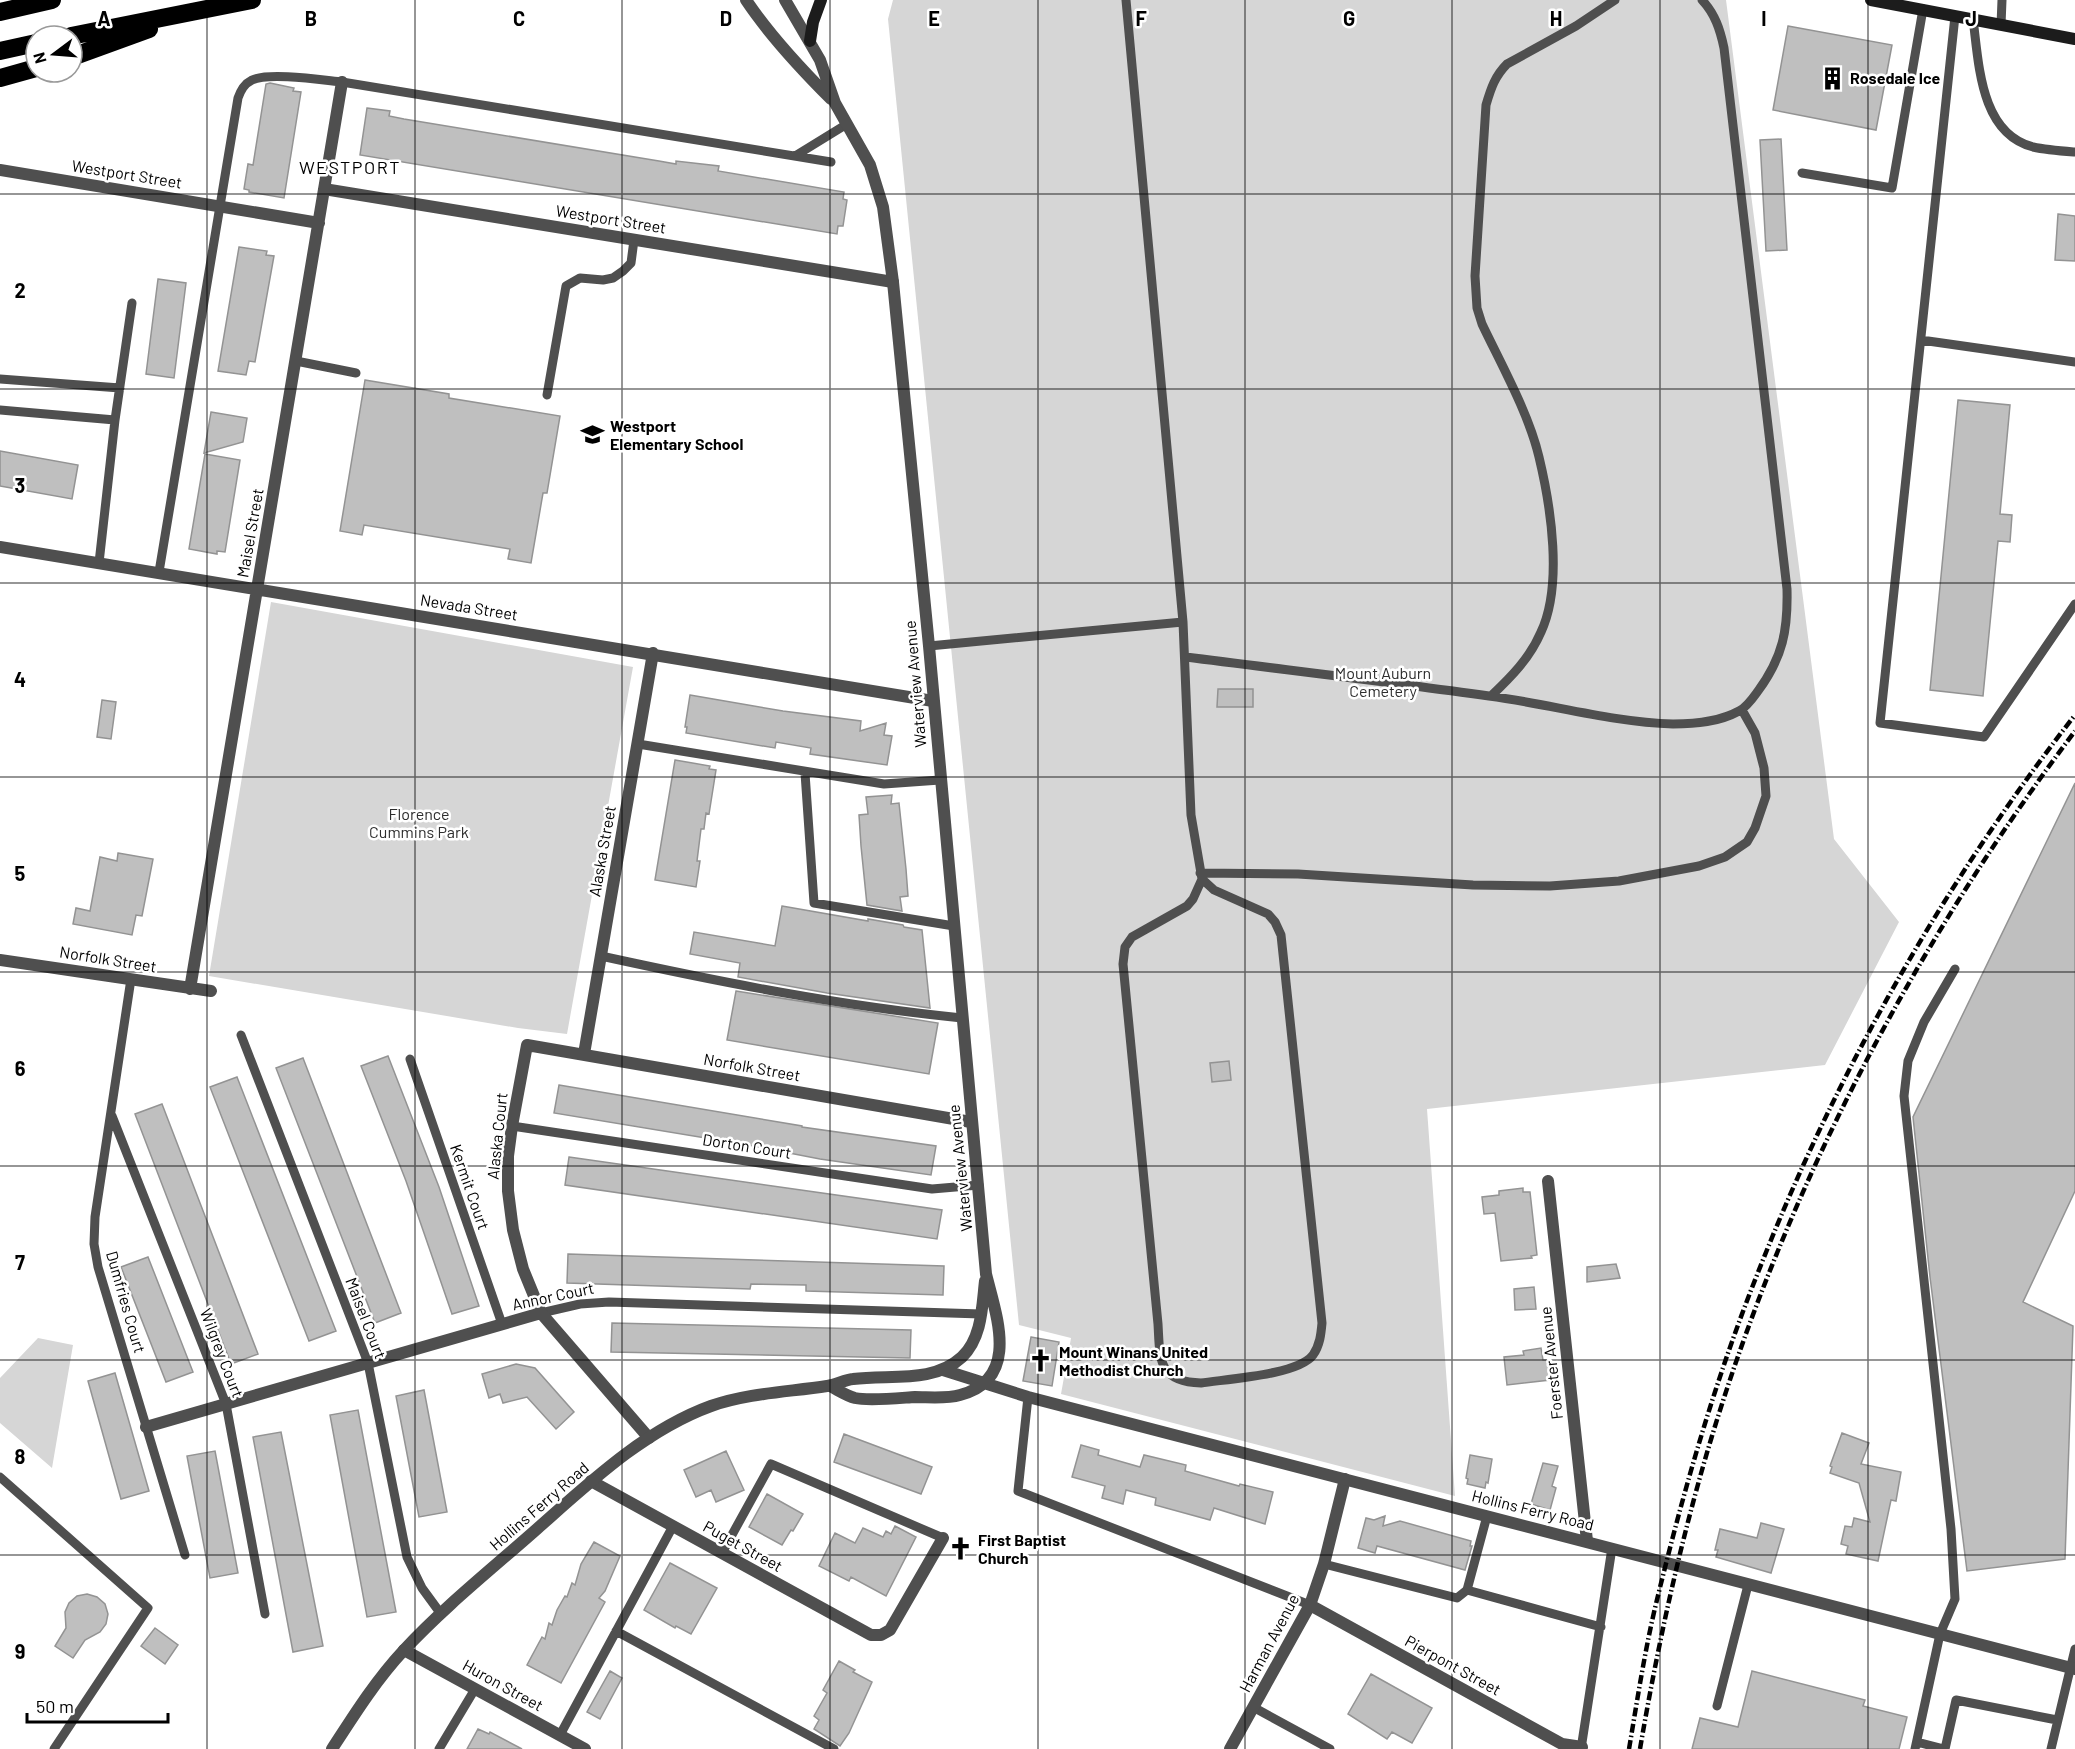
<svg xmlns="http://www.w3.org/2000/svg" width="2075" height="1749" viewBox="0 0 2075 1749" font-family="Barlow,sans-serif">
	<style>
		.green { fill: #d6d6d6 }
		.building { fill: #bfbfbf; stroke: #939393; stroke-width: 1.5 }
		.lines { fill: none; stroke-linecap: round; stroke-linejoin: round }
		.service { stroke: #4f4f4f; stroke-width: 9 }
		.minor { stroke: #4f4f4f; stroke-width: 12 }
		.tertiary { stroke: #4f4f4f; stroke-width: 12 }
		.secondary { stroke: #1c1c1c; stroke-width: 12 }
		.motorway { stroke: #000; stroke-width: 18 }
		.rail { stroke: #000; stroke-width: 4.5; stroke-dasharray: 9 3 1.5 3; stroke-linecap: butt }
		.grid { fill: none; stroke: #000; stroke-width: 1.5; stroke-opacity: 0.55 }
		.labels { text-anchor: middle; stroke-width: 5; stroke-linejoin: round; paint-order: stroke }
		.poi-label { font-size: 16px; font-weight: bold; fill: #000; stroke: #fff; text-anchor: start }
		.street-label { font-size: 16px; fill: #000; stroke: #fff }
		.park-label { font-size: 16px; fill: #2d2d2d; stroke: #fff }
		.neighbourhood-label { font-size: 18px; letter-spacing: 1.5px; fill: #000; stroke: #fff }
		.grid-label { font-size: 20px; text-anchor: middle; font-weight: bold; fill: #000; stroke: #fff; stroke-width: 5; stroke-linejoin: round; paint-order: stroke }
	</style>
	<rect width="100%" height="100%" fill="#fff"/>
	<path class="green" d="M893,0H1726L1834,839L1899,922L1825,1065L1427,1109L1455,1496L1061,1394L1071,1338L1019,1325L888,19Z
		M271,602L633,667L567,1034L518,1028L209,976Z
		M38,1338L73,1345L52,1468L0,1423V1378Z"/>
	<path class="building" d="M1788,26L1892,45L1876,130L1773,110Z
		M270,83L294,88L293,91L301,92L284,198L249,192V190L244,189L248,164L253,165L266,84Z
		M367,108L390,111L389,116L404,119L659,161L676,164V161L719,166L718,171L844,192L843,199L847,200L843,226H838L837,234L360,155Z
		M1781,139L1787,250L1766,251L1760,140Z
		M2058,214L2075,216V261L2055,260Z
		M239,247L267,251L266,255L274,256L255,362L249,361L246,375L218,371Z
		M158,279L186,283L174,378L146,374Z
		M365,380L449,394V398L560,416L547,493H543L531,563L508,559L510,549L364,525L362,535L340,531Z
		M1958,400L2010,405L2000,514L2012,515L2010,542L1998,541L1983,696L1930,690Z
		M211,412L247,418L243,442L204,453Z
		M0,451L78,465L72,499L0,486Z
		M205,454L240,460L225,552L217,551V554L189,549Z
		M1218,689H1253V707H1217Z
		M690,695L783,711L861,721L860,731L886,723L884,735L892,736L887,765L810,754L811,748L776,742L775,748L686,733L687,727H685Z
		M102,700L116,702L111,739L97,737Z
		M675,760L710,766L709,769L716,770L709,814L706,813L704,829H701L697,861H700L696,887L655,880Z
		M2075,783V1191L2023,1302L2073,1326L2065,1559L1967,1571L1930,1277L1913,1117Z
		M892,795L891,804L899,803L906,869L908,896L900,897L902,911L867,905L861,846L859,815L868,814L866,797Z
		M118,853L153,859L142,916L136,915L132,935L73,924L76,908L90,911L100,857L117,861Z
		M782,906L868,921V919L903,925L904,927L922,930L930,1008L827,993L738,977L740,963L690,954L694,932L775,946Z
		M736,991L938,1023L929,1074L727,1040Z
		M388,1056L439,1187L479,1306L452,1314L406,1181L361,1066Z
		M303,1058L401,1313L375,1323L276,1068Z
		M1229,1061L1231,1080L1212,1082L1210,1063Z
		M237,1077L336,1331L309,1341L210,1087Z
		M559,1085L802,1126V1127L936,1146L931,1175L820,1159L748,1145L554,1113Z
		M162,1104L258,1354L231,1364L135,1114Z
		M569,1157L942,1210L937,1239L565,1185Z
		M1523,1188V1192H1530L1537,1255L1531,1256L1532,1258L1501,1261L1495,1213L1484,1214L1482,1197L1499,1195V1191Z
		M568,1254L944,1266L943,1295L806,1291V1285L751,1284L750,1289L567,1283Z
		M148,1257L193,1372L166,1382L121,1267Z
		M1616,1264L1620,1278L1587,1282V1267Z
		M1534,1287L1536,1309L1515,1310L1514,1289Z
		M612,1323L911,1330L910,1358L611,1352Z
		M1031,1337L1059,1342L1052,1386L1023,1381Z
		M1541,1348L1543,1360H1548L1550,1380L1507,1385L1504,1357L1524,1355L1523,1351Z
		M516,1364L535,1368L574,1412L556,1429L527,1397L503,1403L500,1394L489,1398L482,1374Z
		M115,1373L149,1491L121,1499L88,1381Z
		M424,1390L447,1512L419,1517L396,1396Z
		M358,1410L396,1612L367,1617L330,1415Z
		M281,1432L323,1646L293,1652L253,1437Z
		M1842,1433L1869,1443L1861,1464L1901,1472L1896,1501L1891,1500L1878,1561L1846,1554L1848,1546L1841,1544L1845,1526L1852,1527L1854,1518L1870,1522L1859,1483L1830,1473L1832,1467L1830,1466Z
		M844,1434L932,1467L921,1494L834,1462Z
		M1081,1445L1099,1450L1098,1455L1140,1467L1144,1455L1186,1465L1185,1471L1239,1486L1240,1484L1273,1492L1265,1524L1214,1508L1210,1520L1155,1505L1156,1498L1126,1490L1123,1504L1102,1498L1105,1486L1072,1477Z
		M215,1451L238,1573L210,1578L187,1456Z
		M726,1451L744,1490L716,1502L711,1490L696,1497L684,1470Z
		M1470,1455L1492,1459L1488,1483L1486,1482L1485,1488L1467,1484L1468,1479L1466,1478Z
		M1543,1463L1558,1466L1552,1486L1556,1488L1550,1510L1531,1504Z
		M767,1494L803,1514L793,1531L791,1530L782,1545L749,1527Z
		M1385,1516L1383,1526L1400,1521L1471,1541L1470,1546H1472L1465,1570L1377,1546L1375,1553L1358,1548L1366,1518L1374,1520Z
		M1761,1523L1784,1529L1771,1573L1716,1557L1718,1550H1715L1720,1529L1757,1538Z
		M895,1526L916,1537L886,1596L851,1577L849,1581L819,1566L835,1533L855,1543L863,1528L883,1537L886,1531L891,1534Z
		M594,1542L620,1556L605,1591L599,1598L605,1602L561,1683L527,1665L542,1637L545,1639L549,1623L552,1625L557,1610L565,1596L567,1597L572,1583L575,1585L581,1564Z
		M670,1563L717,1588L691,1634L676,1626L675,1628L644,1610Z
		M87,1594L97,1597L105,1604L108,1614L106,1624L100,1632L85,1640L73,1658L55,1646L66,1628L65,1612L69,1603L77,1596Z
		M155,1628L178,1645L165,1664L141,1646Z
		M839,1661L855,1670L853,1672L872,1682L849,1733L840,1746L814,1729L819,1720L814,1716L827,1693L823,1690Z
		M610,1671L622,1678L600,1719L587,1712Z
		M1752,1671L1865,1700L1863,1706L1907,1717L1899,1749H1692L1700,1718L1738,1727Z
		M1371,1674L1432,1708L1412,1743L1392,1732L1387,1739L1348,1714Z
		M478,1729L489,1734L490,1732L522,1749H467Z"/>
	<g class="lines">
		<path class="service" d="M1126,0L1183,622L1191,815L1202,879L1193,899L1187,906L1132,937L1125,947L1123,964L1158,1324C1160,1358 1157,1382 1201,1383C1227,1379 1298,1375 1313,1355C1320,1345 1321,1334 1322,1323L1281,935L1275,922L1268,914L1214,890L1202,879
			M1955,16L1880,723L1984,737L2075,604
			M1973,19C1979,64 1980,133 2033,147C2046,150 2061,151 2075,152
			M2001,25L2002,0
			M795,156L847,124
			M1802,173L1892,188L1923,9
			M1921,340L2075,362
			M296,361L356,373
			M0,379L120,388
			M547,395L566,286L580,278L603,280L613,278L623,271L631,263L634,240
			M0,410L115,420
			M99,563L115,420L132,303
			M159,572L238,98C241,90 244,84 252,80C269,72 322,80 342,82L831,162
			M929,646L1183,622
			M1186,657C1287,670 1388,682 1489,696C1550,704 1611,722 1673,724C1696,724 1719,722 1739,711C1747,707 1753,698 1758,691C1783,657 1788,630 1787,589L1724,48C1720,29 1715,14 1702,0
			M1491,696C1511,677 1530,658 1541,632C1563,585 1551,507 1539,457C1529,414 1501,364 1482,324L1477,308L1475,276L1486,105C1491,88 1495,76 1507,64L1576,26L1615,0
			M638,744L884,784L940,780
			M805,773L814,903L954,926
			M1200,873L1298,874L1473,885L1550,886L1619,881L1699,866L1725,857L1747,842L1755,828L1766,796L1764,768L1755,733L1742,710
			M601,956C720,982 841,1006 962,1018
			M131,979L95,1217L94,1244L98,1267L185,1555
			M241,1035L368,1363L407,1557L422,1588L441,1614
			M410,1059L502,1324
			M112,1116L226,1404L265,1614
			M512,1126L932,1189L979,1185
			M541,1313L580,1304L609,1302L981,1314
			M1028,1397L1018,1491L1310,1605
			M0,1477L148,1608L54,1749
			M722,1553L771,1464L943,1538
			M1324,1564L1457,1598L1467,1590L1487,1516
			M1467,1590L1601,1627
			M616,1631L834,1749
			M1717,1706L1748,1585
			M1253,1707L1330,1749
			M560,1735L673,1526
			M1917,1742L1944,1749
			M439,1749L475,1689
			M1581,1749L1612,1548
			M1915,1749L1940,1634L1955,1599L1951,1529L1904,1096L1908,1061L1924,1022L1955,969
			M1945,1749L1956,1700L2057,1720
			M2051,1749L2075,1649"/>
		<path class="minor" d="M0,170L319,223
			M324,189L893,282
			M0,547L933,701
			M0,960L211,991
			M190,989L342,82
			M584,1054L653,653
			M1548,1181L1587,1541
			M146,1427L541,1313
			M649,1438L541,1313L523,1269L513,1230L508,1191V1156L512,1126L527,1045L971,1122
			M591,1481L871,1635H881L890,1630L943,1538
			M1310,1605L1562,1744L1582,1747
			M404,1650L585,1749
			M1230,1749L1310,1605L1324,1564L1345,1479"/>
		<path class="tertiary" d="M746,0C770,36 800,68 831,99
			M785,0L820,60L835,103L870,165L883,207L893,282L929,646L986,1274C996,1315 1021,1379 960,1395C946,1399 929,1397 915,1397C899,1398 869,1401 855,1398C847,1396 838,1390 830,1386
			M943,1370L1028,1397L2075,1669
			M332,1749C354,1715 376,1680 404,1650C445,1606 493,1568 538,1528C590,1482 645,1430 711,1406C749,1393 788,1392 827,1386C836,1385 844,1380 853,1379C889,1374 933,1384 962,1357C982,1338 982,1307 985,1281"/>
		<path class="secondary" d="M1871,0L2075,39
			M810,41L813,22L821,0"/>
		<path class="motorway" d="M0,12L52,0
			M71,36L252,0
			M0,51L36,43
			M72,57L149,29
			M0,78L36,68"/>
		<path class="rail" d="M1629,1749C1637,1702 1644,1655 1655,1608C1682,1496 1714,1383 1757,1275C1835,1075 1943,884 2075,715
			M1640,1749C1656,1655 1676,1562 1702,1470C1778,1203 1909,952 2075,731"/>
	</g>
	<path class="grid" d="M207,0V1749M415,0V1749M622,0V1749M830,0V1749M1038,0V1749M1245,0V1749M1452,0V1749M1660,0V1749M1868,0V1749M0,194H2075M0,389H2075M0,583H2075M0,777H2075M0,972H2075M0,1166H2075M0,1360H2075M0,1555H2075"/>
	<defs>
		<symbol id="building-bare" viewBox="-9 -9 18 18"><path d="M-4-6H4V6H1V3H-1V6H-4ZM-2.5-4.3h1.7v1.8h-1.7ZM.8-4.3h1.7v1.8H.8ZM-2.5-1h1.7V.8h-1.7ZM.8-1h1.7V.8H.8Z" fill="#000" stroke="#fff" stroke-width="2.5" paint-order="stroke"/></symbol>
		<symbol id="school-bare" viewBox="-9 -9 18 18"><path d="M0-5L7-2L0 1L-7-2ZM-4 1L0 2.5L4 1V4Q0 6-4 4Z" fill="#000" stroke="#fff" stroke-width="2.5" paint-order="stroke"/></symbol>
		<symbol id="church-bare" viewBox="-9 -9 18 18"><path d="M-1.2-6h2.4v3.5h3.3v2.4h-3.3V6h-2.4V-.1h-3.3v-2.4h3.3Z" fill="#000" stroke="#fff" stroke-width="2.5" paint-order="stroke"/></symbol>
	</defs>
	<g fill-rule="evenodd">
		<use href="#building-bare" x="1816" y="62" width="33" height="33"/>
		<use href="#school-bare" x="576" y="418" width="33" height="33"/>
		<use href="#church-bare" x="1024" y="1344" width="33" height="33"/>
		<use href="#church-bare" x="944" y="1532" width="33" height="33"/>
	</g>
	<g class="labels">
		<g class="poi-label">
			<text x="1850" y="84">Rosedale Ice</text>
			<text x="610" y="432">Westport<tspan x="610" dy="18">Elementary School</tspan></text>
			<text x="1059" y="1358">Mount Winans United<tspan x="1059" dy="18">Methodist Church</tspan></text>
			<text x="978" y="1546">First Baptist<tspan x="978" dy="18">Church</tspan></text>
		</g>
		<g class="street-label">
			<text transform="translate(127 174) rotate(9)" y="6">Westport Street</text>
			<text transform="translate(611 219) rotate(9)" y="6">Westport Street</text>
			<text transform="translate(250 533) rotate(-80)" y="6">Maisel Street</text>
			<text transform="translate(469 607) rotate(9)" y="6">Nevada Street</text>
			<text transform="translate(915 684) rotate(-95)" y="6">Waterview Avenue</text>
			<text transform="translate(602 851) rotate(-80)" y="6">Alaska Street</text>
			<text transform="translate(108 959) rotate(9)" y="6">Norfolk Street</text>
			<text transform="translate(752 1067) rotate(10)" y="6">Norfolk Street</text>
			<text transform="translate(497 1136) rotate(-84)" y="6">Alaska Court</text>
			<text transform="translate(747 1146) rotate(9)" y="6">Dorton Court</text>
			<text transform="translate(960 1168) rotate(-96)" y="6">Waterview Avenue</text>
			<text transform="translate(470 1187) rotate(71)" y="6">Kermit Court</text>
			<text transform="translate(553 1296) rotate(-12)" y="6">Annor Court</text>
			<text transform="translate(126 1302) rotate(74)" y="6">Dumfries Court</text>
			<text transform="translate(366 1318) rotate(69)" y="6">Maisel Court</text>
			<text transform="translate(222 1353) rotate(69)" y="6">Wilgrey Court</text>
			<text transform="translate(1551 1363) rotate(-96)" y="6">Foerster Avenue</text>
			<text transform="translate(539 1506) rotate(-41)" y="6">Hollins Ferry Road</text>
			<text transform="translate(1533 1510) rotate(14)" y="6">Hollins Ferry Road</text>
			<text transform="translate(743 1546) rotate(29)" y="6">Puget Street</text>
			<text transform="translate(1269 1643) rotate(-62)" y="6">Harman Avenue</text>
			<text transform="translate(1453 1665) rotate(29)" y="6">Pierpont Street</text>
			<text transform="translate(503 1685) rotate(29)" y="6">Huron Street</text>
		</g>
		<g class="park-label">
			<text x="1383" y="679">Mount Auburn<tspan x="1383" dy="18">Cemetery</tspan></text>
			<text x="419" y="820">Florence<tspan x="419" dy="18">Cummins Park</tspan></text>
		</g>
		<g class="neighbourhood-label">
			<text x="350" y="174">WESTPORT</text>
		</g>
	</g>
	<g class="grid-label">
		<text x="104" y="26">A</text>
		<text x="311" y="26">B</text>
		<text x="519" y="26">C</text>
		<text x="726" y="26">D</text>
		<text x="934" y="26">E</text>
		<text x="1141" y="26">F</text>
		<text x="1349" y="26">G</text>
		<text x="1556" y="26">H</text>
		<text x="1764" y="26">I</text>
		<text x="1971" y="26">J</text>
		<text x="20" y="298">2</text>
		<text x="20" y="493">3</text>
		<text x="20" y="687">4</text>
		<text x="20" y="881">5</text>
		<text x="20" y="1076">6</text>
		<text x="20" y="1270">7</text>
		<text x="20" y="1464">8</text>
		<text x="20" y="1659">9</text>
	</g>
	<g transform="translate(54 54) rotate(254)"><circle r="28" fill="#ffffff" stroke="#999999" stroke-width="1.5"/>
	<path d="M0-4.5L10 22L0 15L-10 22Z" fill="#000000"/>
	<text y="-9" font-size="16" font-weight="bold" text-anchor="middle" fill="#000000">N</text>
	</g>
	<path d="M27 1713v9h141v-9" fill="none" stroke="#000000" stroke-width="3"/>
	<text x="36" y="1713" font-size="18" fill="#000000" stroke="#ffffff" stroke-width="4.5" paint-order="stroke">50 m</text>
</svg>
